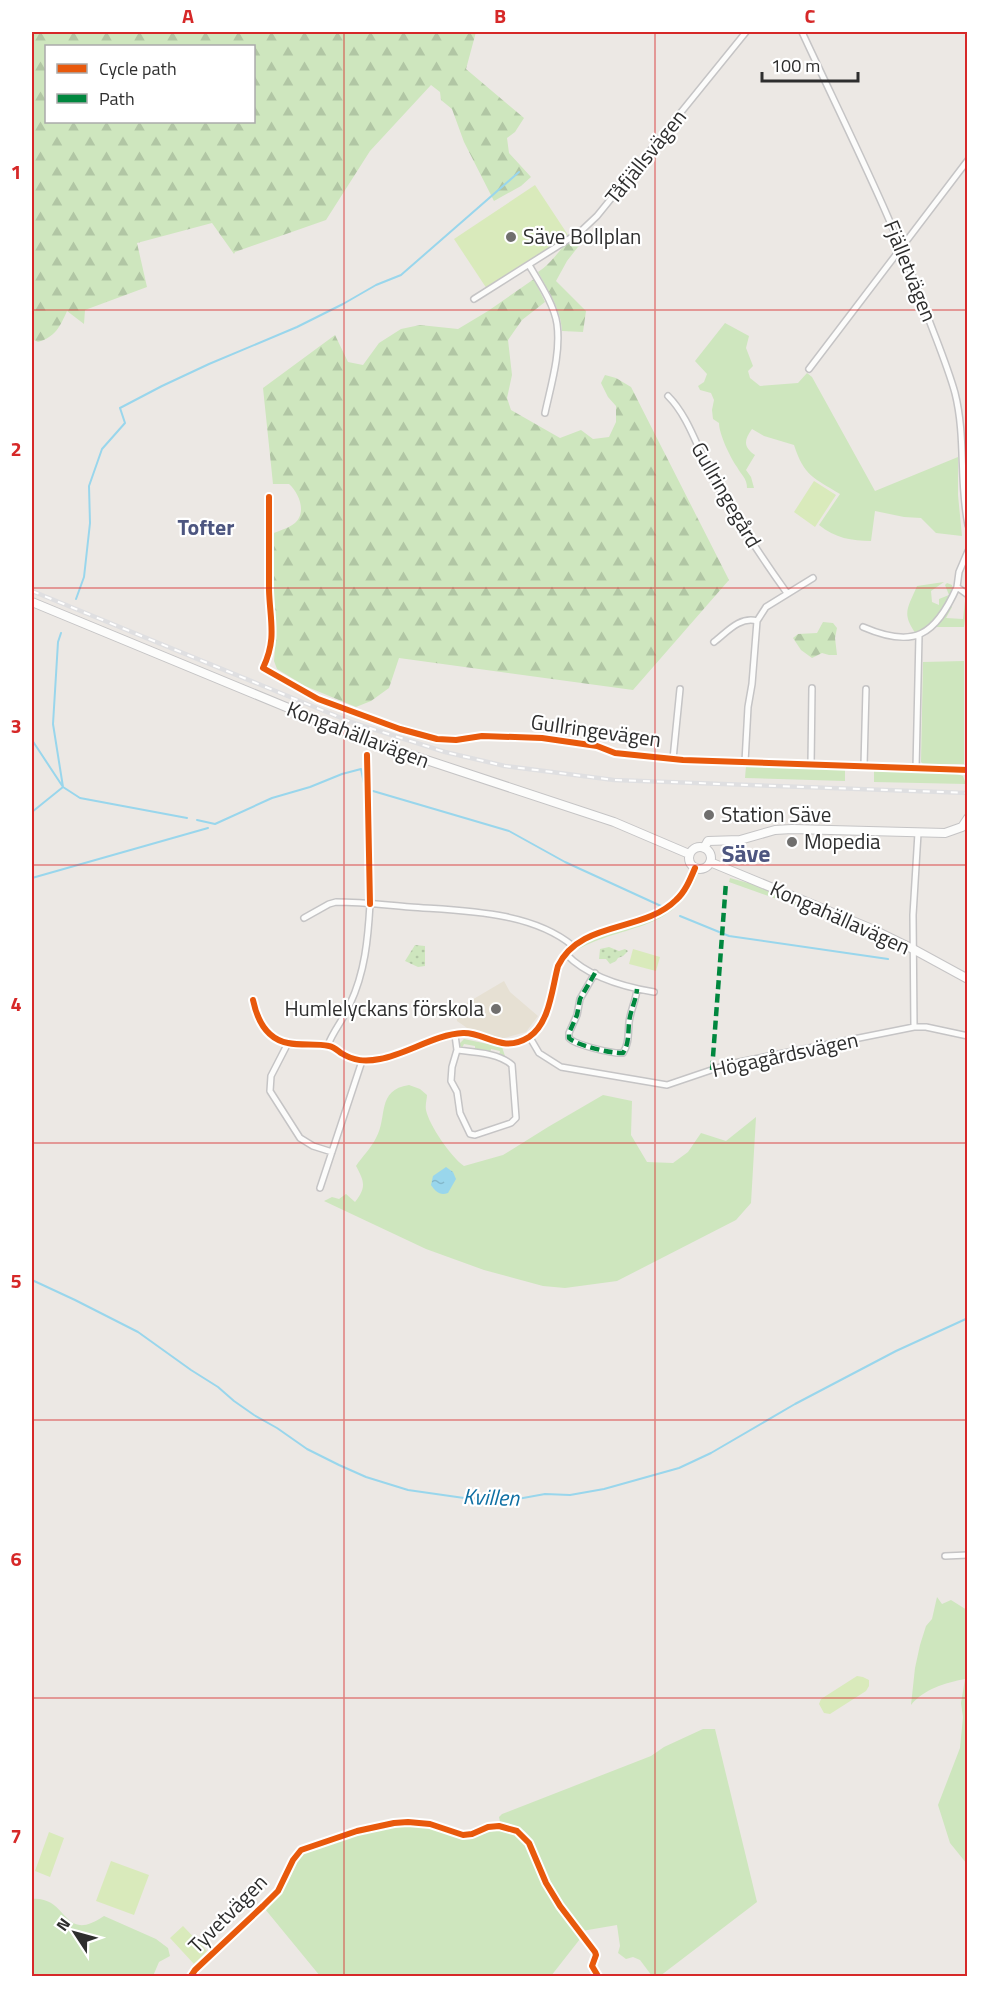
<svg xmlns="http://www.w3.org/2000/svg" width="999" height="2008" viewBox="0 0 999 2008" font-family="'Titillium Web',sans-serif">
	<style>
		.education { fill: #e6e0d3 }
		.grass { fill: #cee6be }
		.forest { fill: url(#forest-firs); fill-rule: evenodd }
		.park { fill: url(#park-dots) }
		.pitch { fill: #d9eabb }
		.water { fill: url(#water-ripples) }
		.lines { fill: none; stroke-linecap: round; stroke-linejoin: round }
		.stream { stroke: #99d6ec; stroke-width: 2 }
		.street-casing { stroke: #c5c4c5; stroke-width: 8 }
		.secondary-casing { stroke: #c5c4c5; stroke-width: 10 }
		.street { stroke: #fcfcfb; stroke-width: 5 }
		.secondary { stroke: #fcfcfb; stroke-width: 8 }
		.rail-casing { stroke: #dfdfe1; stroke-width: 4.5 }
		.rail { stroke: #fff; stroke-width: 2; stroke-dasharray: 7; stroke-linecap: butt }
		.quiet { stroke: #00873e; stroke-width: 4.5; stroke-dasharray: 9 4.5; stroke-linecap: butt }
		.cycleway-casing { stroke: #fff; stroke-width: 10 }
		.cycleway { stroke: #e8590c; stroke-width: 6 }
		.grid { fill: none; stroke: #d62828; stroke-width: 1.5; stroke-opacity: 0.55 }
		.poi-dot { fill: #706f6e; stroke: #fff; stroke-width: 2 }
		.labels { text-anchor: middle; stroke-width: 4.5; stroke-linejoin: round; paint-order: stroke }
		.street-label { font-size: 21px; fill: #2e2e2e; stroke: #fff }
		.poi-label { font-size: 21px; fill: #2e2e2e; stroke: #fff; text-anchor: start }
		.neighbourhood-label { font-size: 22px; font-weight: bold; fill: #4d5680; stroke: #fff }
		.water-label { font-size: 22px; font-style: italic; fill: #0d6fa3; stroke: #fff }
		.quarter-label { font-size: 24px; font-weight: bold; fill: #4d5680; stroke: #fff }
		.neatline { fill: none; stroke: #d62828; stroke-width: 2 }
		.grid-label { font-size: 20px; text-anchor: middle; font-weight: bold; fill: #d62828 }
	</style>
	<defs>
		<pattern id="forest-firs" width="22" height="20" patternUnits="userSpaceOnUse" patternTransform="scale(1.5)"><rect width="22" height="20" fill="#cee6be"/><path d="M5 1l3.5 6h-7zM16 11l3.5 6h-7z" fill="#b1c6a4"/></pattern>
		<pattern id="park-dots" width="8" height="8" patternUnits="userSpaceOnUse" patternTransform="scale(1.5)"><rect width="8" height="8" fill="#cee6be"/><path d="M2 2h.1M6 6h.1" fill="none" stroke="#b1c6a4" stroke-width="1.8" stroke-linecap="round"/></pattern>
		<pattern id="water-ripples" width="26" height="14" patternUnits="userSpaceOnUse" patternTransform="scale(1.5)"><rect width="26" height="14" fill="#99d6ec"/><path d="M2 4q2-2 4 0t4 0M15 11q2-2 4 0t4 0" fill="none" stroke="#84b8cb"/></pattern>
	</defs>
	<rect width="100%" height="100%" fill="#ece8e4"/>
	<path class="education" d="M504,981L510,992L538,1016L526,1032L501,1039L470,1030L457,1021V1014L465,1004Z"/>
	<path class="grass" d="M725,323L749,336L746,348L753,366L748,371L750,378L760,386L798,383L807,373L812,377L875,491L958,457V495L962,536L936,533L921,518L904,517L875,511L871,541C852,541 835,538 819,525L840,494C814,478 804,476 794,445L764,436L752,429C744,440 743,447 755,455L746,470L751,477L754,488H747C747,478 741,475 737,467C730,457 719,434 719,423L713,419L712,410L714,400L711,393L700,390L698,386L704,382L707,374L695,361Z
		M944,582L931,591L932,602L939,605V599L949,595L945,585L947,583L952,585C956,605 931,626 916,634C901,613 908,608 917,586Z
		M965,601H967L964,627H934L951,606L952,607L946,618L963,619Z
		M964,661V764H923L921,762L923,662Z
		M746,766L845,769V781L745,778Z
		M874,771L954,773L963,776L966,784L874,782Z
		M696,872L698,874C674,935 619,923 572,953C580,943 591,939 603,935C647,921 676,919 696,872Z
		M730,878L752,884L852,925L897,946L895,949L811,911L729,882Z
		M464,1039L502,1047L505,1056H499L500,1051L491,1049L490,1054L475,1051V1046L464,1044L462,1048L459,1044Z
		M409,1085L420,1089L427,1095C427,1099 425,1105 426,1110C429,1125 451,1157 464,1166L503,1155L548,1127L603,1095L632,1101L631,1135L647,1162L673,1163L688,1152L701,1133L726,1141L756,1117L751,1203L736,1220L617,1281L565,1288L543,1286L484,1270L426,1249L324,1201L332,1197L339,1199L346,1194L355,1202C367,1187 364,1181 356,1166C362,1157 371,1148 376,1138C388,1117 376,1090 409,1085Z
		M937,1597L942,1604L951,1600L967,1610V1864L950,1843L938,1805L960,1748L963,1717L961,1703L965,1679C945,1683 924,1689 911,1705L915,1668L920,1645L926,1626L932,1619Z
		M703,1729H715L757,1902L660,1976H652L640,1960L633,1957L626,1959L618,1953L620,1946L617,1925L582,1931C569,1913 555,1896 546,1875C540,1863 538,1847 529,1836C522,1827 511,1824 500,1822L499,1817L502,1814L651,1756L664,1747Z
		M411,1824L432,1826L463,1838L468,1839L496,1830L510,1832L518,1837L524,1842L528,1850L544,1887L567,1923L580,1939L551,1976H320L265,1909L288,1882L302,1852L365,1831Z
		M32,1899C69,1896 62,1945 104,1916L156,1939L168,1948L170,1956L159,1962L153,1976H102L86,1974L82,1976H32Z"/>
	<path class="forest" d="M32,32H476L466,69L524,118L515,132L507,138L509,153L531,177L521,186L494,201L464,142L452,109L441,100L440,92L431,85L370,151L326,220L235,252L234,254L212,223L137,243L147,287L85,310L84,324L67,311C60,327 55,337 38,342L32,339ZM46,46H254V122H46Z
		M583,233L585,238L567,261L556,281L586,311L583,332L562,331C561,309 548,291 538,272C556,261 561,242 583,233Z
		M534,279L545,302L522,320L508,340L512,375L507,398L511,410L560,438L581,430L593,439L609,437L616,422V406L608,397L601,383L605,375L616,378L631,387L729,580L633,690L399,658L389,688L371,701L356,707L305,686L277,669L274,661L276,635L272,594V534C278,531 289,528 295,523C307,512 299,493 289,484H273L263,388L335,335L348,362L363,365L379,343L401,329L420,325L458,329L488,311Z
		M823,622L833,623L837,628L835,638L837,655H829L822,653L812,658L801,650L793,638L798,634L817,633Z"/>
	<path class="park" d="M415,945L425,946V966L418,967L405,961Z
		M609,947L619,951L625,949L628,951L623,956L618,958L616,961L610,964L606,959H599L600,949Z"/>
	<path class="pitch" d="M535,185L568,235L487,289L454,239Z
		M814,481L836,495L815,527L794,512Z
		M633,949L660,957L656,971L629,964Z
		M857,1676L863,1677L869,1680V1686L866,1691L830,1714L824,1713L819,1704L821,1699Z
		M49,1832L64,1838L50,1877L35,1871Z
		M111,1861L149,1875L134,1915L96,1901Z
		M183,1926L207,1951L194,1964L170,1938Z"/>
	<path class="water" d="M446,1167L453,1172L456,1179L448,1193C440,1196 436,1192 431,1185L433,1176Z"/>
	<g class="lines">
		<path class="stream" d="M76,599L84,577L90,523L89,486L102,449L125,423L120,408L162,386L209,364L297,327L343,304L376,285L401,275L519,172
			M32,740L63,787L80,798L187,818
			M373,791L509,831L565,862L661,906
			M32,812L63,787L53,724L58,642L61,633
			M197,820L215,824L272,798L310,787L342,774L361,769L365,788
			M32,878L208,828
			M680,916L729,936L888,959
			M32,1280L75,1300L138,1332L191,1370L218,1387L234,1401L254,1415L277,1428L307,1449L339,1465L366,1477L408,1490L464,1498L507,1501L545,1494L570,1495L604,1489L679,1468L711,1453L795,1404L896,1351L968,1318"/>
		<defs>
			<path id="street" d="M802,32C846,127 894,221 929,320C938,344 948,368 955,393C966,437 959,481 968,525
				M529,265C539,282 554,304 557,324C561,353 551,385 545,413
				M474,299L580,232L597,216L746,32
				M809,369L968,160
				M668,396C688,416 697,447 710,472C733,514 759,554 787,593
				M269,497C269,528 269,559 269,590C270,621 277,639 263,668L318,699L400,729L437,739L456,740L482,736L542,738L597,746L615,753L683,760L968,770
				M968,551L959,572L957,587L968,595
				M863,627C914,649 935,636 957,587
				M714,642C727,632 740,616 757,621
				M673,759L680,689
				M745,762L748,707L752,684L757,621L766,607L813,578
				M811,765L812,688
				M864,766L866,689
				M916,769L919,635
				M304,918L329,904L336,902C361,902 385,905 410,907C463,911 531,911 573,946
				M566,954C587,976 624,987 654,992
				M595,973L580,999L577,1015L569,1033V1038C575,1045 613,1054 623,1053C629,1044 628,1034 629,1023C630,1011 636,1001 637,989
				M253,1000C257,1019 266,1039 288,1043C301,1046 316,1043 329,1046C334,1047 337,1050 341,1053C354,1061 365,1062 380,1059C407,1054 436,1034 463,1033C485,1032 502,1054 529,1037C550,1023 552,988 558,966C580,920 643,933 676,900C685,892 690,880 695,868
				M914,1027L913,915L918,833
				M455,1035L457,1050L452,1067L451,1081L457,1092L460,1113L470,1134L475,1135L511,1123L516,1118L512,1065C499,1053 474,1052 457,1050
				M529,1036L539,1053L561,1067L667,1085L729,1064L914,1027H926L968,1036
				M288,1043L271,1076L270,1091L300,1138L313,1146L332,1152
				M328,1045C333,1031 344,1019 350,1004C365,972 368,939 370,904
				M320,1188L362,1061
				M945,1556L968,1555
				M191,1976L195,1970L263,1906L278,1891L293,1860L301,1850L357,1831L394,1823L408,1822L430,1824L463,1835L472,1834L488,1827L499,1826L517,1831L529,1843L546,1883L560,1906L595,1952L596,1955L592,1966L598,1976"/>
			<path id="secondary" d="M32,602L366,740L614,822L689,854
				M689 858a11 11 0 1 1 22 0a11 11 0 1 1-22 0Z
				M704,848L708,841L740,840L775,830L792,829L945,833L962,827L968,818
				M710,862L872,929L913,949L968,979"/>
		</defs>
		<use href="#street" class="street-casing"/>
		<use href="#secondary" class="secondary-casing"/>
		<use href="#street" class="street"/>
		<use href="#secondary" class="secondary"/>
		<defs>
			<path id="rail" d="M32,591L351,722L445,752L505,766L614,780L968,793"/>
		</defs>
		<use href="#rail" class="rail-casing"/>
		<use href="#rail" class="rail"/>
		<path class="quiet" d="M595,973L580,999L577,1015L569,1033V1038C575,1045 613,1054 623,1053C629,1044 628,1034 629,1023C630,1011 636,1001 637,989
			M712,1070L726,882"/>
		<defs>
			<path id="cycleway" d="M269,497C269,528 269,559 269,590C270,621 277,639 263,668L318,699L400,729L437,739L456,740L482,736L542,738L597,746L615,753L683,760L968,770
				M367,755L370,904
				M253,1000C257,1019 266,1039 288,1043C301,1046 316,1043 329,1046C334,1047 337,1050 341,1053C354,1061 365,1062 380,1059C407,1054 436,1034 463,1033C485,1032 502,1054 529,1037C550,1023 552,988 558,966C580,920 643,933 676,900C685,892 690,880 695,868
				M191,1976L195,1970L263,1906L278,1891L293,1860L301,1850L357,1831L394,1823L408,1822L430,1824L463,1835L472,1834L488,1827L499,1826L517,1831L529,1843L546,1883L560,1906L595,1952L596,1955L592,1966L598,1976"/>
		</defs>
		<use href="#cycleway" class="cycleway-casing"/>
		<use href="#cycleway" class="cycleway"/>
	</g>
	<path class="grid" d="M344,32V1976M655,32V1976M32,310H968M32,588H968M32,865H968M32,1143H968M32,1420H968M32,1698H968"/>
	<g class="poi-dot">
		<circle cx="511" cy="237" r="6"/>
		<circle cx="709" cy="815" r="6"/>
		<circle cx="792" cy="842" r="6"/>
		<circle cx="496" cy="1009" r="6"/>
	</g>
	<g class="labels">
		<g class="street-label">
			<text transform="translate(646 157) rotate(-51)" y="7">Tåfjällsvägen</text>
			<text transform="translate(910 271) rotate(68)" y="7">Fjälletvägen</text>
			<text transform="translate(726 495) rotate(60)" y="7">Gullringegård</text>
			<text transform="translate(596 731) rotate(8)" y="7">Gullringevägen</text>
			<text transform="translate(358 735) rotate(21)" y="7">Kongahällavägen</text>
			<text transform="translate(840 918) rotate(24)" y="7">Kongahällavägen</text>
			<text transform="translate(785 1055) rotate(-12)" y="7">Högagårdsvägen</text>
			<text transform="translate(228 1914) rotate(-45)" y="7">Tyvetvägen</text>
		</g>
		<g class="poi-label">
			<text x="523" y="244">Säve Bollplan</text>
			<text x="721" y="822">Station Säve</text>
			<text x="804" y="849">Mopedia</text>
			<text x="484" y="1016" text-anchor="end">Humlelyckans förskola</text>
		</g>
		<g class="neighbourhood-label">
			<text x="206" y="535">Tofter</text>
		</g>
		<g class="water-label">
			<text transform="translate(491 1497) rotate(2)" y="8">Kvillen</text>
		</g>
		<g class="quarter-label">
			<text x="746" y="862">Säve</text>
		</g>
	</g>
	<rect width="999" height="2008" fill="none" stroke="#ffffff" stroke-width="66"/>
	<rect x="45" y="45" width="210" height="78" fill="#ffffff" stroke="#ababab" stroke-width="1.5"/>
	<rect x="57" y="64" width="30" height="9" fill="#e8590c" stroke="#ababab" stroke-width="1.5"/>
	<text x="99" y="75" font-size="18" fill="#2e2e2e">Cycle path</text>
	<rect x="57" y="94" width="30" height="9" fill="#00873e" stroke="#ababab" stroke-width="1.5"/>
	<text x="99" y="105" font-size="18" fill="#2e2e2e">Path</text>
	<g transform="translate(75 1933) rotate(306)" stroke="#ffffff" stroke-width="4.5" paint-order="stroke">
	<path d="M0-4.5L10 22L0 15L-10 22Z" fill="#2e2e2e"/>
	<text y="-9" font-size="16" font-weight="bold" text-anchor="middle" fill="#2e2e2e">N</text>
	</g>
	<path d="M762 72v9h96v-9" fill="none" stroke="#2e2e2e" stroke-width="3"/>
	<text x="771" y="72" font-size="18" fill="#2e2e2e" stroke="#ffffff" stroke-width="4.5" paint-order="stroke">100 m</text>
	<rect x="33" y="33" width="933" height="1942" class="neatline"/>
	<g class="grid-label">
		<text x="188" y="23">A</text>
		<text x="500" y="23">B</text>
		<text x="810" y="23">C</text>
		<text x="16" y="179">1</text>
		<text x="16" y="456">2</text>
		<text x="16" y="733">3</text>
		<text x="16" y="1011">4</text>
		<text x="16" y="1288">5</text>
		<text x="16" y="1566">6</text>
		<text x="16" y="1843">7</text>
	</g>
</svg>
